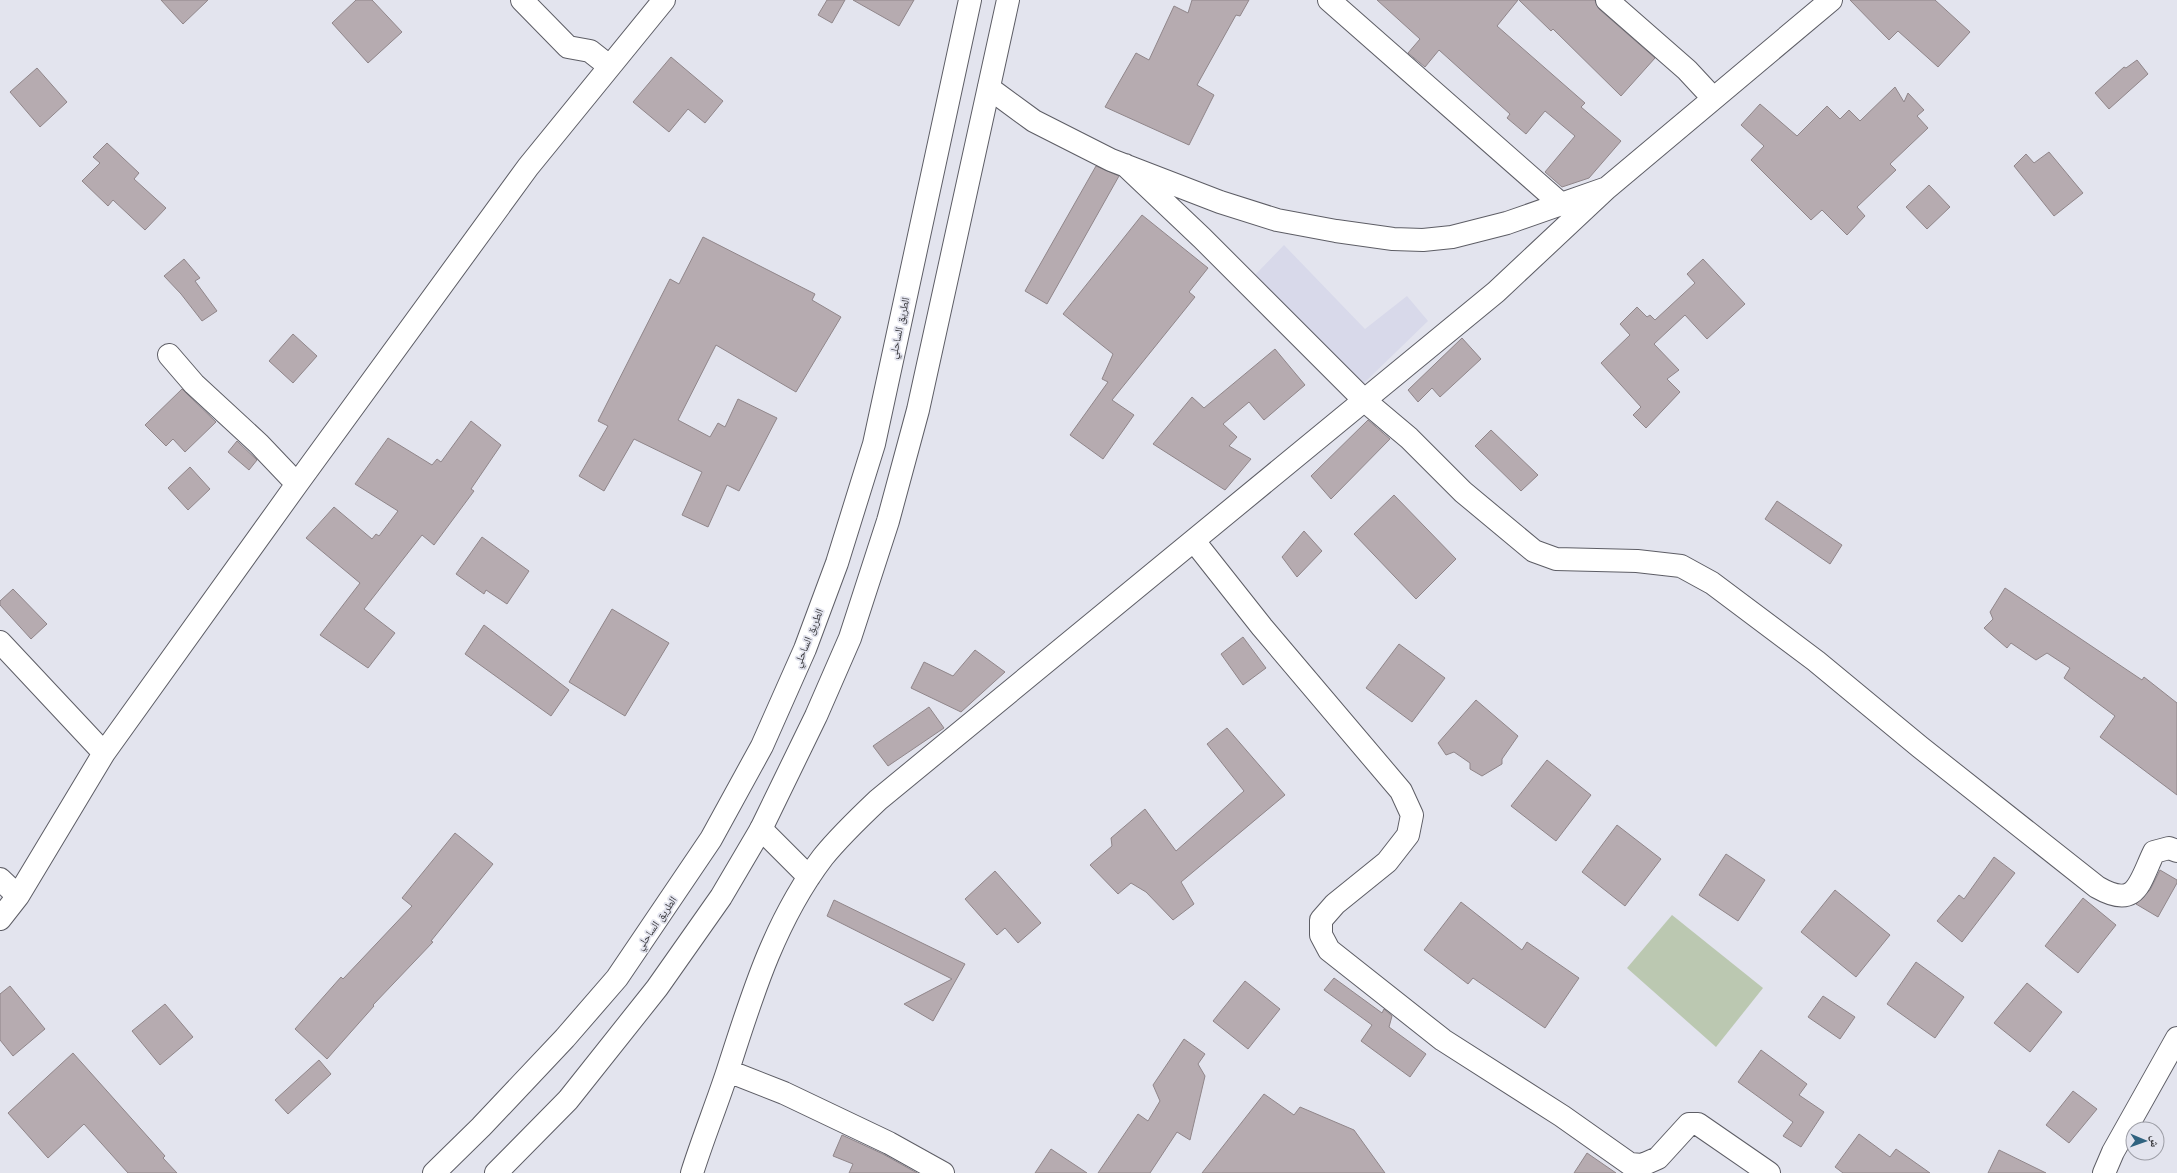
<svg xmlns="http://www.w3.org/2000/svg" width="2177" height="1173" viewBox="0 0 2177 1173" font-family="Inter,'Noto Naskh Arabic',sans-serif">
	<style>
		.built { fill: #d8d9ea }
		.green { fill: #bbc8b1 }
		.building { fill: #b6abb0; stroke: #90868a }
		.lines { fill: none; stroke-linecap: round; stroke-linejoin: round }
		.minor-casing { stroke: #5d5d65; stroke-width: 24 }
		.highway-casing { stroke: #5d5d65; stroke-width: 24 }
		.minor { stroke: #fff; stroke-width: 22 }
		.highway { stroke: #fff; stroke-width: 22 }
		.labels { text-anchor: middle; stroke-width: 3.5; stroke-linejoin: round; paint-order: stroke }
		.street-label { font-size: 11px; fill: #353539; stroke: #e3e4ee }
	</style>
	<rect width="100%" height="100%" fill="#e3e4ee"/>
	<path class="built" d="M1284,245L1365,329L1407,296L1428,321L1364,383L1253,277Z"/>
	<path class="green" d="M1672,915L1763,988L1716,1047L1627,968Z"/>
	<path class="building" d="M161,0H208L183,24Z
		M356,0H372L402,32L368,63L332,23Z
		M827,0H845L832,23L818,15Z
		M853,0H914L899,26Z
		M1192,0H1249L1240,16L1236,15L1197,85L1214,95L1189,145L1105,107L1136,53L1149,60L1174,6L1188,13Z
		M1377,0H1518L1497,26L1585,103L1581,107L1621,141L1589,178L1562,187L1545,172L1575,136L1545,111L1526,134L1507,118L1510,114L1439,50L1425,67L1408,53L1420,39Z
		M1519,0H1595L1599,9L1655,58L1621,96L1553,29L1551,31Z
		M1850,0H1935L1970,32L1938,67L1898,31L1889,40Z
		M671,57L723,101L705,123L688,109L669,132L633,102Z
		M2137,60L2148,74L2109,109L2095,93L2124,67L2126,68Z
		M37,68L67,102L40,127L10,92Z
		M1895,87L1904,102L1908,93L1924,110L1917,116L1928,128L1890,164L1896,170L1857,207L1865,216L1847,235L1822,210L1811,220L1751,160L1764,146L1741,125L1760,104L1797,136L1827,106L1840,119L1849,110L1860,121Z
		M107,143L139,173L134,179L166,208L145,230L113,200L108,206L82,181L100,163L93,157Z
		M2049,152L2083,193L2054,216L2014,166L2026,154L2034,163Z
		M1096,166L1119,176L1047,304L1025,291Z
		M1929,185L1950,207L1927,229L1906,207Z
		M1142,215L1208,268L1189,292L1195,297L1112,400L1134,415L1103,459L1070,435L1108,382L1102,379L1113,354L1063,314Z
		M703,237L815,294L812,300L841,317L796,392L716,345L678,420L710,437L718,423L725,427L738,399L777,418L739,491L727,485L708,527L682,515L702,472L634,439L604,491L579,476L608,426L598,421L670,279L679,284Z
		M184,259L200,278L195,281L217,311L202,321L181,294L164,276Z
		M1703,259L1745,304L1707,339L1685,315L1654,344L1679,370L1667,379L1680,392L1646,428L1633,415L1641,407L1601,363L1630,335L1620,324L1637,307L1647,317L1650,315L1655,320L1695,283L1687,274Z
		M293,334L317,356L293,383L269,361Z
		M1462,338L1481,359L1440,397L1432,388L1418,402L1408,390Z
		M1275,349L1305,385L1264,420L1249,402L1223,424L1237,437L1229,446L1251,459L1225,490L1153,444L1192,397L1204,408Z
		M182,389L216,422L185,452L173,439L166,446L145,425Z
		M1368,420L1390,439L1331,499L1311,476Z
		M471,421L501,445L471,489L474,491L434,545L422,535L364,609L395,633L368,668L320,635L360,583L306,538L334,507L372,539L376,534L379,536L398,511L355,484L388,438L432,465L437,459L441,462Z
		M1491,430L1538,475L1521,491L1475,446Z
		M237,441L257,460L249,470L228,452Z
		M190,467L210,489L188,510L168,488Z
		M1394,495L1456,559L1416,599L1354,534Z
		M1777,501L1842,545L1830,564L1765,519Z
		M1304,531L1322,551L1297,577L1282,557Z
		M482,537L529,571L507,604L486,590L484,594L456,574Z
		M2005,588L2142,680L2144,677L2177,703V795L2100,737L2115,716L2064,678L2070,668L2047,653L2036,660L2011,643L2007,648L1984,628L1993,619L1990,612Z
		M13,589L47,624L31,639L0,605V601Z
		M612,609L669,643L625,716L569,682Z
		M484,625L569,690L551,716L465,654Z
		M1243,637L1266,668L1243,685L1221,654Z
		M1399,644L1445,678L1412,722L1366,688Z
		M975,650L1005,672L961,712L911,688L924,662L953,676Z
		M1476,700L1518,736L1502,759V764L1482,776L1470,769V763L1454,752L1446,755L1438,743Z
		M929,707L944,728L888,766L873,746Z
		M1227,728L1285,795L1181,882L1194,904L1173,920L1146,892L1131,883L1118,894L1090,865L1112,846L1111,838L1145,809L1176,851L1244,791L1207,744Z
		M1547,760L1591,795L1556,841L1511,806Z
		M1617,825L1661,859L1625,906L1582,872Z
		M455,833L493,864L431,941L433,942L373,1005L374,1006L327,1059L295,1029L341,977L343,979L412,906L402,898Z
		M1726,854L1765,880L1738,921L1699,895Z
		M1994,857L2015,873L1962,942L1937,921L1959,895L1964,899Z
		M2160,870L2177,880V883L2158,917L2136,904L2150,890Z
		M995,871L1041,923L1018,943L1005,928L997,935L965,899Z
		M1835,890L1890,935L1856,977L1801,932Z
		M2083,898L2116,925L2078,973L2045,946Z
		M834,900L965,964L933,1021L904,1004L952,979L827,916Z
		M1461,902L1522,950L1527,942L1579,978L1545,1028L1473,978L1468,984L1424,950Z
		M1916,962L1964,997L1935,1038L1887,1004Z
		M1334,978L1382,1013L1384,1009L1392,1016L1389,1027L1426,1054L1410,1077L1361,1041L1372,1025L1324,990Z
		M1245,981L1280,1009L1248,1049L1213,1021Z
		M2027,983L2062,1012L2030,1052L1994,1023Z
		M10,986L45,1029L13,1056L0,1040V994Z
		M1823,996L1855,1017L1840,1039L1808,1017Z
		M165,1004L193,1037L160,1065L132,1031Z
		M1184,1039L1205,1054L1198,1064L1205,1076L1190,1140L1177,1132L1150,1173H1098L1138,1114L1148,1121L1160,1101L1153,1085Z
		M1761,1050L1807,1084L1799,1095L1824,1112L1801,1147L1783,1136L1793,1122L1738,1082Z
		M73,1053L165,1156L163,1158L177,1173H128L84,1124L48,1158L8,1113Z
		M319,1060L331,1074L288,1114L275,1100Z
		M2073,1091L2097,1109L2069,1143L2046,1125Z
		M1264,1094L1294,1115L1300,1107L1354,1130L1385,1173H1202Z
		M1859,1134L1890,1157L1896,1149L1930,1173H1843L1835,1167Z
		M842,1135L883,1154L917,1173H849L853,1164L833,1156Z
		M1051,1149L1087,1173H1035Z
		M1999,1150L2046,1173H1988Z
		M1587,1153L1616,1173H1574Z"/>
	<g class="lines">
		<defs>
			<path id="minor" d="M522,0L568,47L590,51L609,66
				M1329,0L1561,204
				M1607,0L1687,70L1713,98
				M989,88L1034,121L1111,160L1220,202L1277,220L1336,231L1393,239L1423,240L1452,237L1507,223L1607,188L1831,0
				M1125,165L1202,238L1365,401L1409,438L1463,492L1534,551L1556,559L1637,561L1681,566L1712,583L1816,661L1920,747L2097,887C2137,910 2139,883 2154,852L2169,848L2177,851
				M169,355L194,384L259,444L297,484
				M1194,541L1262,627L1401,791L1412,815L1408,835L1387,862L1335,904L1321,920V935L1329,950L1443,1040L1562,1116L1630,1164L1642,1165L1658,1158L1689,1124H1698L1769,1173
				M0,642L104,753
				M761,829L809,877
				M0,879L18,896
				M0,919L18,896L104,753L297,484L528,167L664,0
				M728,1071L784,1093L889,1143L943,1173
				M692,1173C703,1138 717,1104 728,1070C752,995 775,920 823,857C840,836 859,818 878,800L1496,292L1607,188
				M2104,1173L2113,1152L2177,1038"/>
			<path id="highway" d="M434,1173L481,1127L565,1038L617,978L711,839L762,746L805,649L837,563L874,444L970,0
				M496,1173L568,1100L657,988L721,897L761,829L816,716L850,638L888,521L918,410L1008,0"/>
		</defs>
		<use href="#minor" class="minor-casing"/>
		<use href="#highway" class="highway-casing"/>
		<use href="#minor" class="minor"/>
		<use href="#highway" class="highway"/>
	</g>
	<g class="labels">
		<g class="street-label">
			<text transform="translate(899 328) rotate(-78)" y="4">الطريق الساحلي</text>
			<text transform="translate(808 638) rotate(-68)" y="4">الطريق الساحلي</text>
			<text transform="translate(656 923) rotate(-55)" y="4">الطريق الساحلي</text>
		</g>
	</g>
	<g transform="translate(2145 1141) rotate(92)"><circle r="19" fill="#e3e4ee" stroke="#9d9ea6"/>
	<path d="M0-3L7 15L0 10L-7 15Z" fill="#306380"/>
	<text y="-6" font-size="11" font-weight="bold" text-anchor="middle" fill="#353539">ش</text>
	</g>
</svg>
